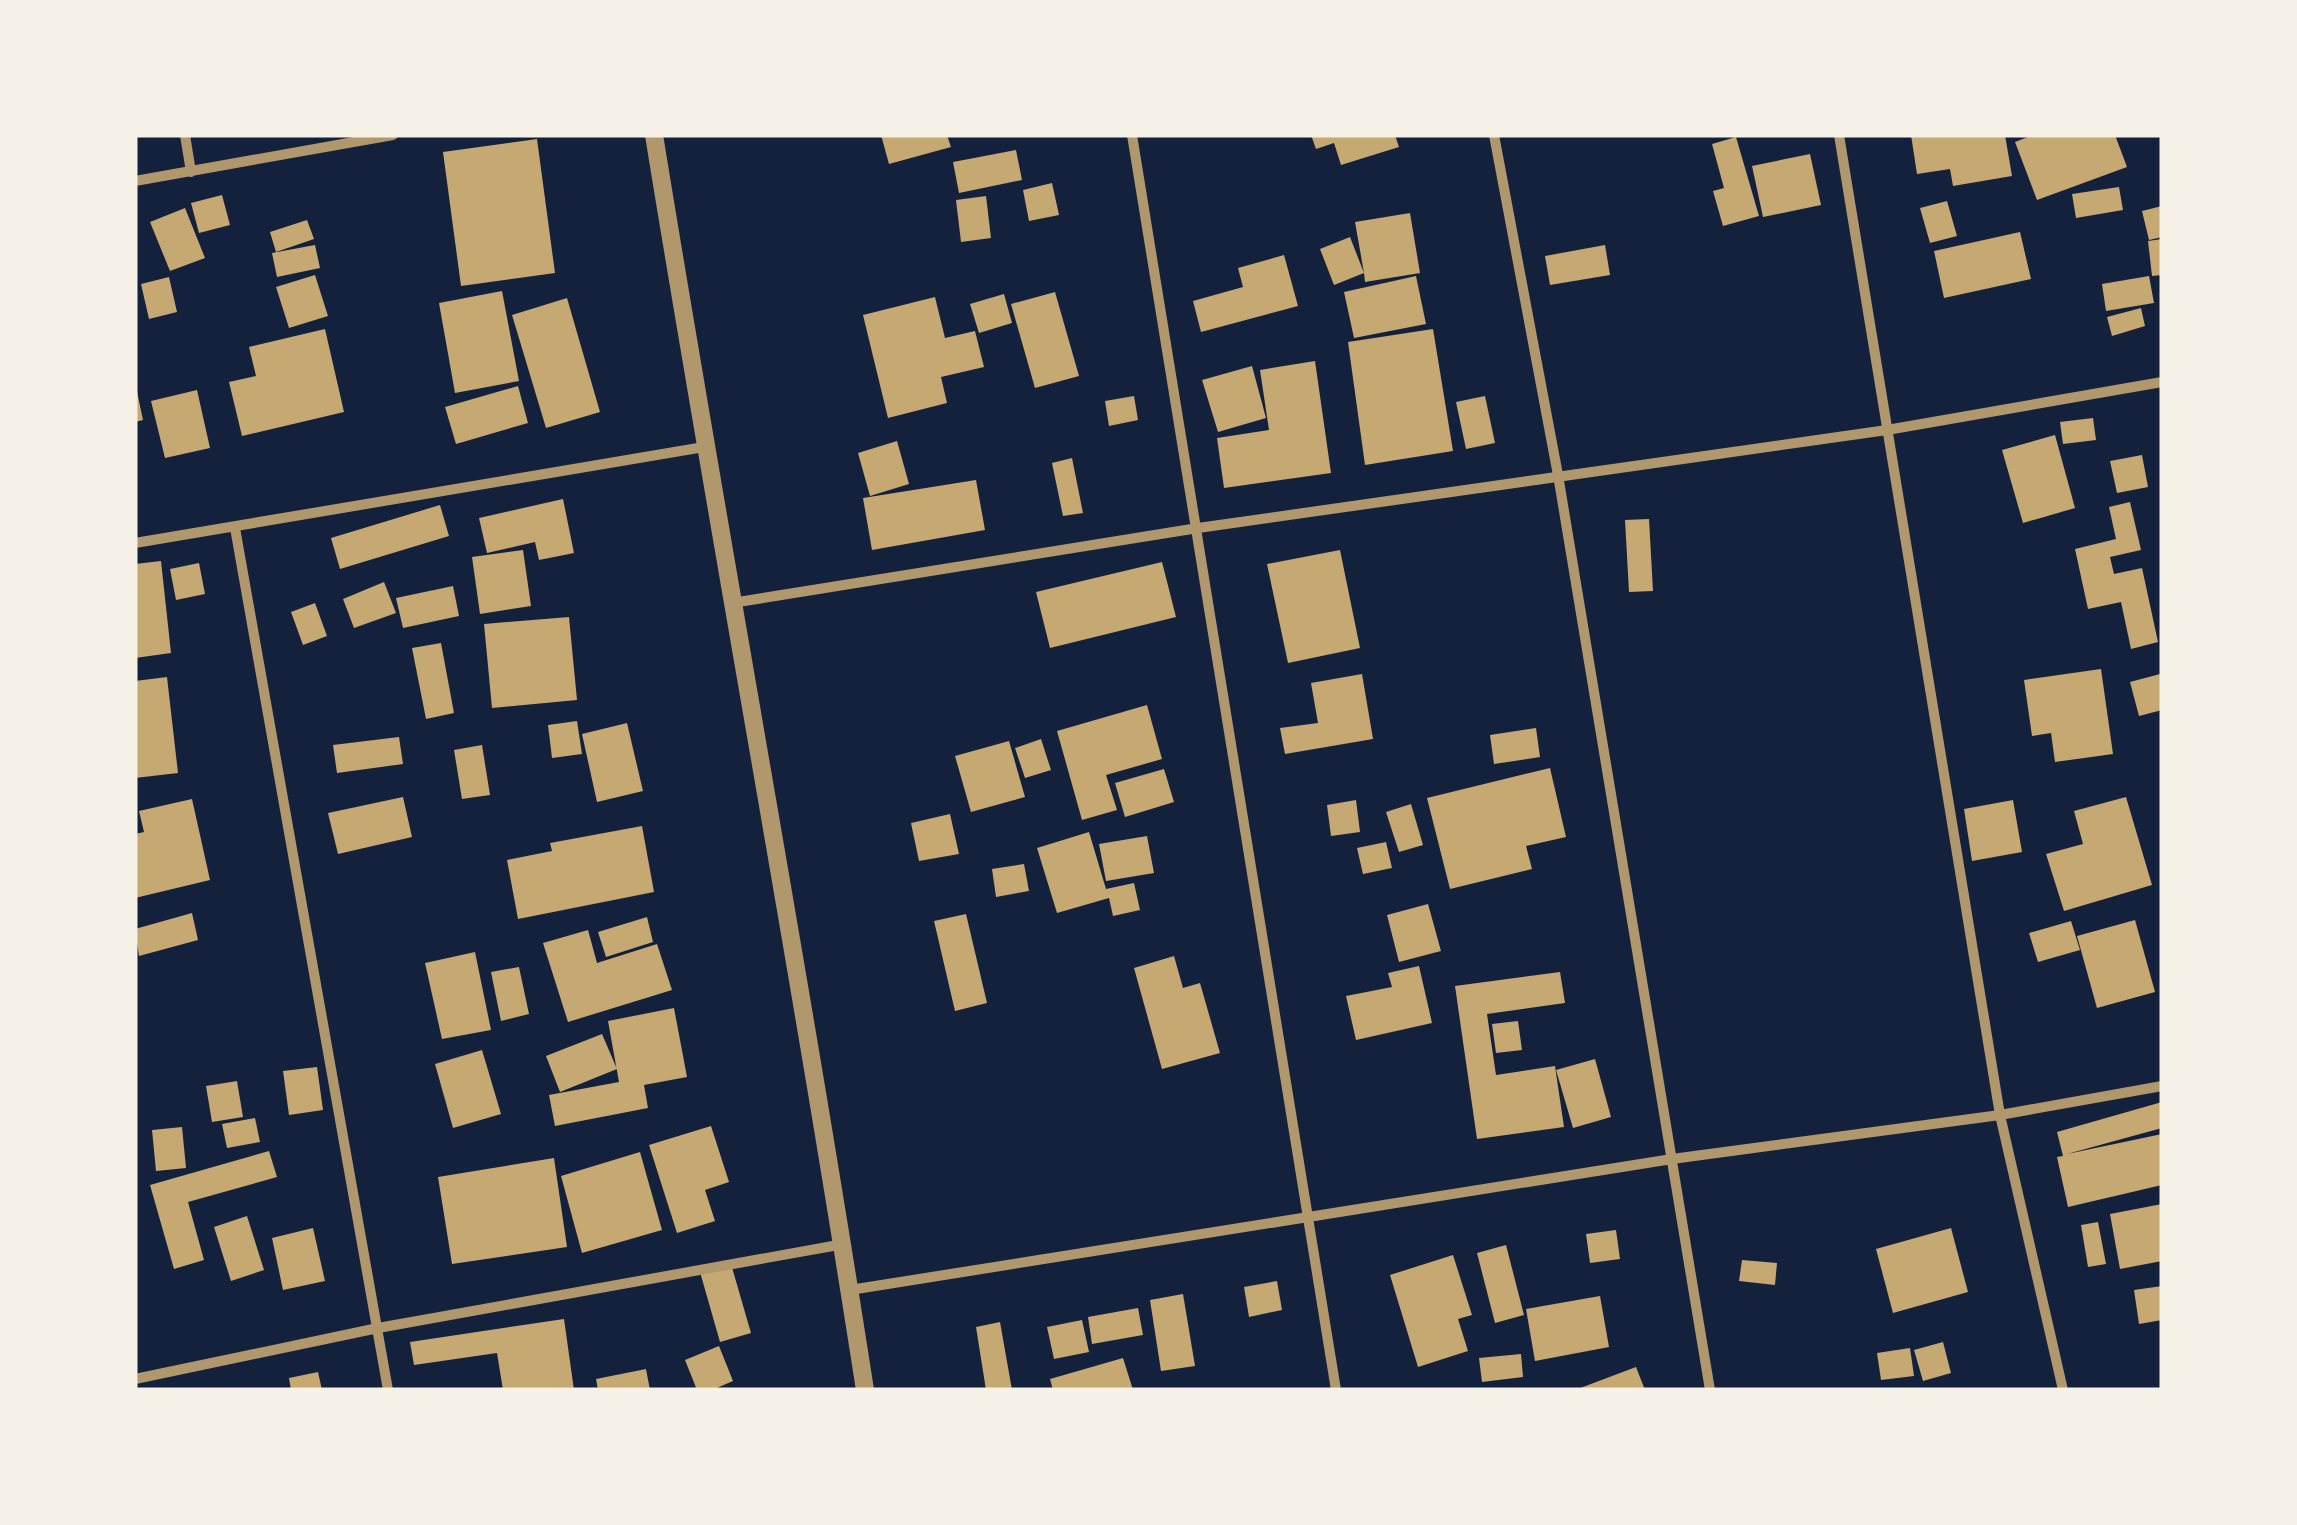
<svg xmlns="http://www.w3.org/2000/svg" width="2297" height="1525" viewBox="0 0 2297 1525" font-family="'Fira Sans',sans-serif">
	<style>
		.building { fill: #c6a872 }
		.lines { fill: none; stroke-linecap: round; stroke-linejoin: round }
		.minor { stroke: #b1986c; stroke-width: 10 }
		.tertiary { stroke: #b1986c; stroke-width: 18 }
	</style>
	<rect width="100%" height="100%" fill="#14213d"/>
	<path class="building" d="M881,135H947L951,147L889,164Z
		M1311,135H1395L1399,147L1341,165L1334,143L1316,149Z
		M1911,135H2005L2012,176L1953,186L1950,169L1917,174Z
		M2033,135H2115L2127,167L2037,200L2015,142Z
		M1736,137L1759,216L1723,226L1713,191L1724,188L1712,144Z
		M537,139L555,273L461,286L443,152Z
		M1016,150L1022,180L959,193L953,162Z
		M1810,154L1821,205L1763,217L1752,166Z
		M1052,183L1059,215L1029,221L1023,190Z
		M2119,187L2123,210L2076,218L2072,194Z
		M222,195L230,225L199,233L191,203Z
		M986,196L991,238L961,242L956,200Z
		M1947,201L1957,236L1930,243L1920,208Z
		M2162,206V237L2149,240L2142,211Z
		M185,208L205,258L170,271L150,222Z
		M1410,213L1420,273L1365,282L1364,273L1334,285L1320,249L1350,237L1364,273L1355,222Z
		M307,220L314,239L276,252L270,232Z
		M2020,232L2031,279L1944,298L1934,251Z
		M2162,239V275L2152,276L2148,241Z
		M315,245L320,268L277,277L272,253Z
		M1605,245L1610,275L1550,285L1545,256Z
		M1284,255L1298,306L1201,332L1193,301L1243,287L1238,268Z
		M315,275L328,316L289,328L276,287Z
		M1416,276L1426,324L1354,338L1344,292Z
		M2149,276L2154,303L2106,311L2102,284Z
		M169,277L177,312L149,319L141,284Z
		M502,291L519,381L455,393L439,303Z
		M1055,292L1079,376L1035,388L1011,304Z
		M1004,294L1012,323L979,333L970,304Z
		M935,297L945,338L975,331L984,367L941,377L947,403L888,418L863,315Z
		M567,298L600,412L546,428L512,315Z
		M2141,308L2145,326L2112,336L2107,317Z
		M325,329L344,412L242,436L229,382L256,376L249,347Z
		M1433,329L1453,451L1365,465L1348,342Z
		M1315,361L1331,473L1224,488L1217,438L1269,430L1260,370Z
		M1252,366L1266,418L1218,432L1202,380Z
		M135,382L143,420L135,422Z
		M518,386L528,423L456,444L445,407Z
		M197,390L210,448L165,458L151,401Z
		M1134,396L1138,420L1109,426L1105,401Z
		M1485,396L1495,443L1466,449L1456,402Z
		M2093,418L2096,440L2063,444L2060,422Z
		M2055,435L2075,508L2023,523L2002,450Z
		M897,441L909,484L870,496L858,453Z
		M2142,455L2148,487L2117,493L2110,461Z
		M1072,458L1083,513L1063,516L1052,463Z
		M976,480L985,530L872,550L863,498Z
		M563,499L574,553L539,560L535,542L487,553L479,518Z
		M2130,502L2141,550L2110,557L2114,574L2142,568L2158,642L2131,649L2121,602L2088,609L2075,549L2116,539L2109,507Z
		M440,505L449,536L340,569L331,538Z
		M1649,519L1653,591L1629,592L1625,520Z
		M523,550L531,606L480,614L472,557Z
		M1340,550L1360,648L1288,663L1267,564Z
		M161,561L171,653L135,658V564Z
		M1162,562L1176,617L1050,648L1036,592Z
		M199,563L205,594L176,600L170,569Z
		M384,582L396,613L354,628L343,599Z
		M453,586L459,616L403,628L396,598Z
		M315,603L327,636L303,645L291,612Z
		M569,617L577,700L492,708L484,624Z
		M441,643L454,713L426,719L412,648Z
		M2101,669L2113,754L2055,762L2051,733L2032,736L2024,680Z
		M1362,674L1373,739L1285,754L1280,728L1318,723L1311,683Z
		M2160,674L2162,710L2139,716L2130,682Z
		M167,677L178,773L135,778V681Z
		M1147,705L1162,759L1106,775L1117,810L1082,820L1057,731Z
		M577,721L582,754L552,758L548,725Z
		M627,723L643,791L597,802L582,734Z
		M1536,728L1540,757L1494,764L1490,735Z
		M399,737L403,764L337,773L333,745Z
		M1041,739L1051,770L1025,778L1015,748Z
		M1009,741L1025,797L971,812L955,756Z
		M482,745L490,795L462,799L454,750Z
		M1550,768L1566,837L1526,846L1532,869L1450,889L1427,798Z
		M1164,769L1174,802L1125,817L1115,783Z
		M403,797L412,837L338,854L328,813Z
		M2126,797L2152,885L2064,911L2046,854L2083,844L2074,811Z
		M192,799L210,880L135,898V834L144,832L139,811Z
		M1356,800L1360,832L1331,836L1327,805Z
		M2013,800L2022,852L1972,861L1964,809Z
		M1411,804L1423,845L1399,852L1386,812Z
		M950,814L959,854L919,861L911,823Z
		M642,826L654,892L518,919L507,860L552,851L550,843Z
		M1089,832L1106,889L1134,883L1140,910L1113,916L1109,898L1057,913L1037,848Z
		M1147,836L1154,873L1106,881L1099,844Z
		M1386,842L1392,868L1363,874L1357,848Z
		M1024,864L1029,891L996,897L992,869Z
		M1428,904L1441,951L1399,962L1387,915Z
		M192,913L198,940L139,956L135,929Z
		M966,914L987,1003L955,1011L934,921Z
		M647,917L653,942L606,957L598,932Z
		M2135,920L2155,992L2097,1008L2077,936Z
		M2071,921L2080,950L2038,962L2029,933Z
		M588,930L597,963L657,944L672,990L568,1022L543,943Z
		M475,952L491,1030L442,1039L425,963Z
		M1174,956L1183,988L1200,983L1220,1053L1162,1069L1134,968Z
		M1419,966L1432,1023L1356,1040L1346,996L1392,987L1388,973Z
		M519,967L529,1014L501,1021L491,972Z
		M1560,972L1565,1003L1487,1014L1496,1075L1555,1066L1564,1127L1477,1139L1455,986Z
		M674,1008L687,1077L644,1085L648,1108L555,1126L549,1095L619,1082L608,1021Z
		M1518,1021L1522,1050L1496,1053L1492,1024Z
		M602,1034L617,1069L560,1092L546,1056Z
		M482,1050L501,1114L453,1128L435,1064Z
		M1595,1059L1611,1117L1573,1128L1556,1070Z
		M317,1067L323,1110L289,1115L283,1071Z
		M237,1081L243,1117L212,1122L206,1086Z
		M2162,1102V1128L2067,1154L2162,1134V1185L2068,1207L2057,1157L2063,1156L2057,1132Z
		M255,1118L260,1142L227,1148L222,1124Z
		M711,1126L729,1182L705,1190L715,1221L677,1233L649,1145Z
		M182,1127L186,1168L156,1171L152,1130Z
		M269,1151L277,1177L188,1202L204,1260L174,1269L150,1185Z
		M640,1152L662,1230L582,1253L561,1176Z
		M554,1158L567,1247L452,1264L438,1177Z
		M2162,1204V1261L2120,1269L2110,1214Z
		M247,1216L264,1270L231,1281L214,1227Z
		M2098,1222L2106,1264L2088,1267L2081,1225Z
		M313,1228L325,1281L283,1290L272,1238Z
		M1951,1228L1968,1292L1893,1313L1876,1249Z
		M1616,1230L1620,1259L1590,1263L1586,1234Z
		M1506,1245L1524,1315L1495,1323L1477,1253Z
		M1453,1255L1472,1315L1458,1319L1468,1351L1418,1367L1390,1275Z
		M1742,1260L1777,1263L1775,1285L1739,1281Z
		M731,1264L751,1333L720,1342L700,1272Z
		M1277,1281L1282,1310L1249,1317L1244,1287Z
		M2162,1286V1320L2139,1324L2134,1290Z
		M1183,1294L1195,1366L1161,1371L1150,1300Z
		M1600,1296L1609,1347L1535,1361L1526,1309Z
		M1138,1308L1143,1335L1092,1344L1088,1317Z
		M564,1319L574,1390H503L497,1353L414,1365L410,1342Z
		M1082,1320L1089,1352L1054,1359L1047,1327Z
		M1000,1322L1012,1390H986L976,1327Z
		M1943,1342L1951,1373L1923,1381L1914,1350Z
		M719,1346L733,1381L712,1390H697L685,1360Z
		M1910,1348L1914,1376L1881,1380L1877,1353Z
		M1521,1354L1523,1377L1482,1382L1479,1358Z
		M1123,1358L1133,1390H1053L1050,1379Z
		M1636,1367L1645,1390H1575Z
		M646,1369L650,1390H598L596,1379Z
		M318,1372L322,1390H291L289,1378Z"/>
	<g class="lines">
		<path class="minor" d="M185,135L191,172
			M1132,135L1336,1390
			M1494,135L1558,475L1710,1390
			M1839,135L2000,1115L2063,1390
			M135,181L393,135
			M235,528L388,1390
			M135,543L704,447
			M732,603L1198,528L1887,430L2162,382
			M850,1290L1672,1159L2000,1115L2162,1086
			M135,1379L378,1328L844,1244"/>
		<path class="tertiary" d="M654,135C722,554 800,971 865,1390"/>
	</g>
	<rect width="2297" height="1525" fill="none" stroke="#f6f1e7" stroke-width="275"/>
</svg>
